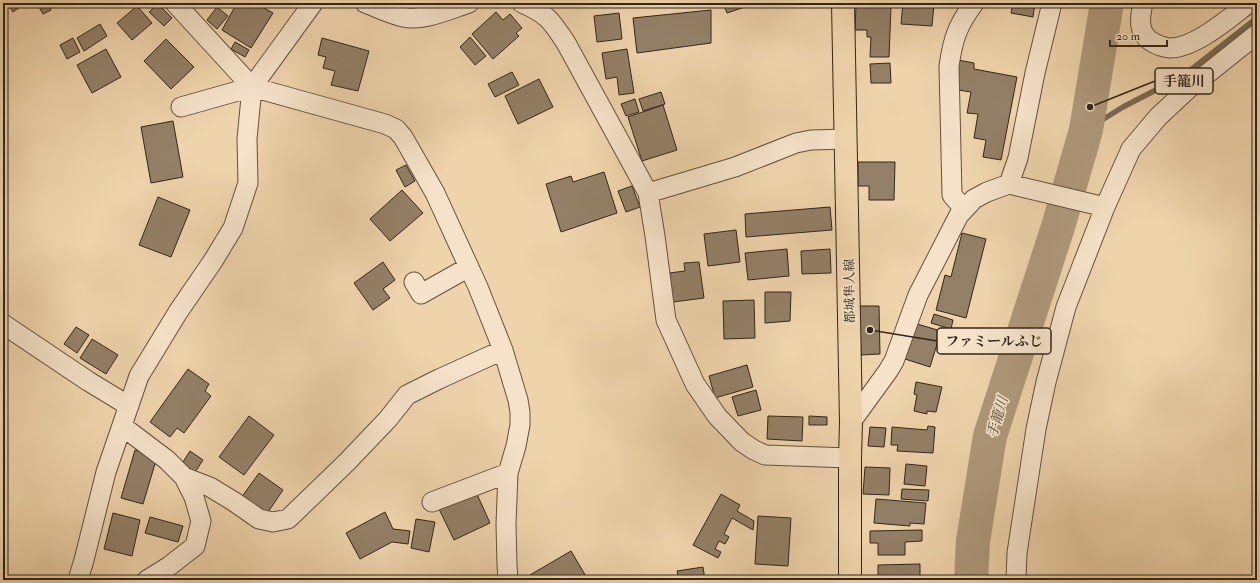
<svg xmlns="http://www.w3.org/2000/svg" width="1260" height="583" viewBox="0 0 1260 583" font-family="'IM FELL Double Pica','Noto Serif JP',serif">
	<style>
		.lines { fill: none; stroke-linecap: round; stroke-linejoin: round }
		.stream { stroke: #7c6a55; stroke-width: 5.5 }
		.river { stroke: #ae987a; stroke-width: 34 }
		.building { fill: #938066; stroke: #30261d }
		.street-casing { stroke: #605140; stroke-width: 21 }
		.primary-casing { stroke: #30261d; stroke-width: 24 }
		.street { stroke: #f5e2c8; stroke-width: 19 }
		.primary { stroke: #efd3aa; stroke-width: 22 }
		.labels { text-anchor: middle; stroke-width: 3.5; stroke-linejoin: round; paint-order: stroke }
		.street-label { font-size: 13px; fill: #30261d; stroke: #f5e2c8 }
		.water-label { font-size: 14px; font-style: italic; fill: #564839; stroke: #f5e2c8 }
		.leader { fill: none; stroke: #30261d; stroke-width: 1.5 }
		.callout-dot { fill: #30261d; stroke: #f5e2c8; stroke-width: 1.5 }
		.callout { fill: #f5e2c8; stroke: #30261d; stroke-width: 1.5 }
		.callout-label { font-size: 14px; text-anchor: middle; font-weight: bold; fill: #30261d }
	</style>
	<rect width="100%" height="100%" fill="#efd3aa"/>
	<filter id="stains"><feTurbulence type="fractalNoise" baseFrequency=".005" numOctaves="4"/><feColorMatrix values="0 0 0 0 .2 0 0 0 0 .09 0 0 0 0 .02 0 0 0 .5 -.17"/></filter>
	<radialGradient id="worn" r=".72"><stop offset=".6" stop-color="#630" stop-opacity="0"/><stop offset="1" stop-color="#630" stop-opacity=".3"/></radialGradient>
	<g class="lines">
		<path class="stream" d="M1086,130L1123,107L1183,76L1257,18"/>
		<path class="river" d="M971,580L973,541L990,436L1058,227L1086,130L1107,3"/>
	</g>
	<path class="building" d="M7,3H24V4L13,12Z
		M46,3H48L51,10L43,14L39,7Z
		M237,3H255L273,13L251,48L222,30Z
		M723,3H757L727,13Z
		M903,3L934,4L932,26L901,24Z
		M1013,3H1035L1033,17L1011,13Z
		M158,4L172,18L164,26L149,12Z
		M137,6L152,23L132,40L117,23Z
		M856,6L891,7L889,57H870L871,37H867V30H855Z
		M217,7L228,16L217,29L207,20Z
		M711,10V43L637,53L633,18Z
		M496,12L503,20L510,14L522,28L516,33L519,36L493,59L472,34Z
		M619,13L622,39L597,42L594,16Z
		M100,24L107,36L84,51L77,38Z
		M470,37L486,56L475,65L460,47Z
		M73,38L80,52L67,59L60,45Z
		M322,38L369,51L358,91L331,85L335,71L323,68L326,57L318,55Z
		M166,39L194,67L171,89L144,61Z
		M235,42L249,50L245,57L231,49Z
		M106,49L121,77L92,93L77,65Z
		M627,49L634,93L619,95L617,77L606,79L602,53Z
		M958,60L974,63V69L1017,77L1001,160L983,157L986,140L974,138L978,114L967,113L971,92L952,89Z
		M890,63L891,83H871L870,64Z
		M512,72L519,85L495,97L488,84Z
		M539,79L553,107L518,124L505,96Z
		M661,92L665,104L643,111L639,99Z
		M635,99L639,112L626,116L621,104Z
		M663,105L677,150L642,161L628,117Z
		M173,121L183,177L151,183L141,127Z
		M858,162H895L894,200H869V186H858Z
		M406,165L415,181L405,187L396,170Z
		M604,172L617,213L561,232L546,184L571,176L573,182Z
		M632,186L640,207L626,212L618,191Z
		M402,190L423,213L390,241L370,219Z
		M158,197L190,210L171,257L139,245Z
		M830,207L832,230L746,237L745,214Z
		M736,230L740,262L708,266L704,234Z
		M962,233L986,239L966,318L936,310L945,275L951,277Z
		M787,249L789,276L748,280L745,253Z
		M830,249L831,273L802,274L801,251Z
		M383,262L395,280L383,289L390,298L373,310L354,283Z
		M699,262L704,298L673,302L669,273L685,271L684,263Z
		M765,292H791L790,321L765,323Z
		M754,300L755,338L724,339L723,301Z
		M859,306H879L880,354L861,355Z
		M934,314L953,320L951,329L931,323Z
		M917,324L941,331L930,367L905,359Z
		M76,327L89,335L77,353L64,344Z
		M92,339L118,355L106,374L80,358Z
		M747,365L753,387L715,398L709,376Z
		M188,369L209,384L205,391L211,396L184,433L177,428L170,437L150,422Z
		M916,382L942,387L936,412L927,411V414L914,411L917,395L914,394Z
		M756,390L761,410L738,416L732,397Z
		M249,416L274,435L244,475L219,457Z
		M768,416L803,417L802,441L767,439Z
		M809,416L827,417V425H809Z
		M928,426L935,427L933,453L897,451L898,445H891L892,427L927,430Z
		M870,427L886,428L884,447L868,446Z
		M135,450L157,457L143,504L121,498Z
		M190,451L203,460L194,474L181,465Z
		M906,464L927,466L925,486L904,484Z
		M865,467L890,468L889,495L863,494Z
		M259,473L283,490L266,515L241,498Z
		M902,489L929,490L928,501L901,499Z
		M476,492L490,523L454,540L439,509Z
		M721,494L740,505L737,511L754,521L753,530L732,518L724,534L729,537L725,544L719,541L715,549L721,552L718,558L693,545Z
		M876,499L926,503L924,524L910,523V526L874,523Z
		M385,512L393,529L410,531L408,544L392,542L360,559L346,533Z
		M113,513L140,520L132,556L104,549Z
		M758,516L791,518L788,566L755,564Z
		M150,517L183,526L178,542L145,533Z
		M416,519L435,522L429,552L411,548Z
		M922,530V541L905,542V555H878V543H870V531Z
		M571,551L587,578L584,580H533L530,575Z
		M920,564V580H878V565Z
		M703,567L705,580H679L677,571Z
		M741,576V580H721V579Z"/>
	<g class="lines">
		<defs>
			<path id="street" d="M175,3L252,87
				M365,3C378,8 390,14 403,17C423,22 450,9 469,3
				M522,3C547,14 551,20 566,43L648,193L655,236L666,320L695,384L717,416L742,442L754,450L765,455L850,458
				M1143,3C1140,17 1137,33 1152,42C1157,45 1163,47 1169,48C1194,49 1229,18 1249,3
				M181,107L252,87L385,124L396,129L403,137L435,193L478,287L503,350L518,400L520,412V425L516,446L508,473L506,524L507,565L508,580
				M1009,184L1018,158L1035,73L1052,3
				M648,193L735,167L796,143L811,140L846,139
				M964,209L952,195L949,66C953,39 957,26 974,3
				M414,282L421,294L469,267
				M3,324L88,381L129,406
				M851,422L888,371L894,361L918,295L959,215L974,199L987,192L1009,184L1105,207
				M122,426L167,460L184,477L194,497L201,521L195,546L168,567L147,580
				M184,477L210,487L233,501L259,519L273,522L288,519L347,462L388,419L407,395L439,379L503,350
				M432,502L508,473
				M78,580L84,560L106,472L139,376L178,312L213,261L233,228L248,183L247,139L252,87L313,3
				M1016,580L1017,553L1036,429L1046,382L1066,307L1105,207L1131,149L1158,117L1188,89L1257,34"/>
			<path id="primary" d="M843,3L851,422L850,458V580"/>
		</defs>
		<use href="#street" class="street-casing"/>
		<use href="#primary" class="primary-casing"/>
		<use href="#street" class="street"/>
		<use href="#primary" class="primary"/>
	</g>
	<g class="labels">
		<g class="street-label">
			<text transform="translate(849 291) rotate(-91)" y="5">都城隼人線</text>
		</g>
		<g class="water-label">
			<text transform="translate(997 417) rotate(-73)" y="5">手籠川</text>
		</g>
	</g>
	<path class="leader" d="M1090 107L1155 81M870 330L937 341"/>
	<g class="callout-dot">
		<circle cx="1090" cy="107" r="4"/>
		<circle cx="870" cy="330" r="4"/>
	</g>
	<g class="callout">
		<rect x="1155" y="68" width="58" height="26" rx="4"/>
		<rect x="937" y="328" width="114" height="26" rx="4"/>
	</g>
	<g class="callout-label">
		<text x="1184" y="86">手籠川</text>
		<text x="994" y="346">ファミールふじ</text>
	</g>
	<rect width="1260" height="583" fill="none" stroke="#efd3aa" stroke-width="16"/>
	<rect x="4" y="4" width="1252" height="575" fill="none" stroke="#30261d" stroke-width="2"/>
	<rect x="8" y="8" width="1244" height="567" fill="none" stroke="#30261d"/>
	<path d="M1110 40v6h57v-6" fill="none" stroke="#30261d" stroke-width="2"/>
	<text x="1116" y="40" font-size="12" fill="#30261d" stroke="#f5e2c8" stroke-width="3" paint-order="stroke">20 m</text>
	<rect width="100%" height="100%" filter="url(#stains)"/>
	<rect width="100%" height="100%" fill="url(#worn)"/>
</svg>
